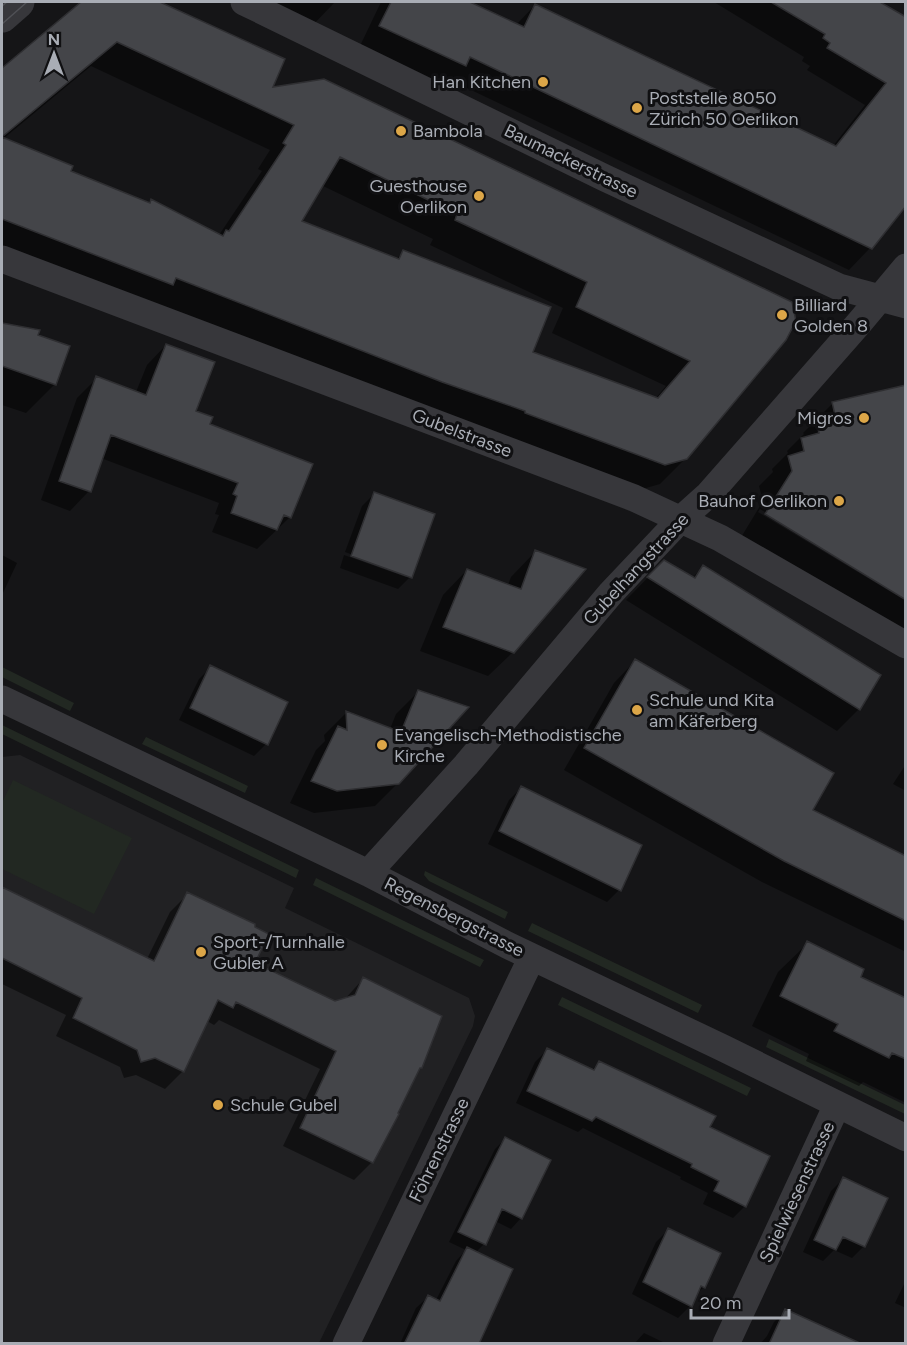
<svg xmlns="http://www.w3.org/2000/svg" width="907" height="1345" viewBox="0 0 907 1345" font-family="Figtree,sans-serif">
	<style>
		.built { fill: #212123 }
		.green { fill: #222822 }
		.shadow { fill: #0007; fill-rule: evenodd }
		.building { fill: #444549; stroke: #2f2f32; stroke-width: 1.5; fill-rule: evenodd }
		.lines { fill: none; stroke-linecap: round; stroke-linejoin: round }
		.minor { stroke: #37373b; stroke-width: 27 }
		.tertiary { stroke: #37373b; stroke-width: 33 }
		.tram { stroke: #505156; stroke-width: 1.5 }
		.poi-dot { fill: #dca648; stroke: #101012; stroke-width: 2 }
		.labels { text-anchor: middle; stroke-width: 6; stroke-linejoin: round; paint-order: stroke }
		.poi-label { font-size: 18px; fill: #a9adb5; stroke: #101012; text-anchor: start }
		.street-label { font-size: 18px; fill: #a9adb5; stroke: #101012 }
	</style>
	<rect width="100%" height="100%" fill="#151517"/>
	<path class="built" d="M20,755L294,888L285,908L469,998L475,1016L473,1026L319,1343L2,1344V757Z"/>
	<path class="green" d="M2,667L74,703L70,711L2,677Z
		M2,725L299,870L296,878L2,734Z
		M146,737L248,786L245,793L142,744Z
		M13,780L132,838L94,914L2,869V803Z
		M425,871L508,912L505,919L429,881L424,875Z
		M316,878L484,960L480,967L313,885Z
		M532,923L702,1005L698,1013L528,931Z
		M562,997L751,1088L747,1096L558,1005Z
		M769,1039L905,1105V1114L766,1047Z"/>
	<path class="shadow" d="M84,2H157L284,60L270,89L790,303L686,458L660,484L639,490L2,253V72ZM91,66L270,150L258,169L262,171L219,235L152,201L149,204L69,172L3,139ZM321,185L433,239L430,245L563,308L552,333L666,386L656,398L531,353L404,252L396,259L299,222Z
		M256,2H335L311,27Z
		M381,2H467L516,25L535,5L833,146L865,105L807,70L810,66L802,61L804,57L714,2H878L881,3L906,203L870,248L849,270L450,80L443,87L359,48Z
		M2,325L38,331L37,336L55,384L26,413L2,405Z
		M166,345L194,412L208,425L290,517L257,549L212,532L219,515L215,514L219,503L101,458L89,491L70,511L41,500L77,398L97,378L136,392L147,365Z
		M833,403L906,598L760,509L758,512L906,601V646L737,544L763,501L759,486L773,472L772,469L788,453L787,451L804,434L803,433Z
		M374,494L410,577L398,589L340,568L344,555L406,577V574L345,552L362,506Z
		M535,552L513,652L488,676L420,651L443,595L467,570L508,585L511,577Z
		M2,555L17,563L2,595Z
		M664,561L692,578L703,567L859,709L837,731L626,600Z
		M635,661L811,811L906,857V952L762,882L564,770L614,683Z
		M211,667L266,744L254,756L179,720L199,679Z
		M418,692L398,783L375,806L314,813L290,803L316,750L325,741L324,735L346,713L390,729L396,714Z
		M906,764V791L893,784Z
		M521,788L619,890L607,902L488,844L509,800Z
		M2,889L147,959L170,912L188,894L253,964L335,1003L344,1000L363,979L416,1071L397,1115L372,1162L354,1180L283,1146L320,1069L219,1020L214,1025L207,1021L182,1072L165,1089L136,1075L124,1078L120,1067L56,1036L66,1015L2,984Z
		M808,943L859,977L906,1000V1103L863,1082L859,1086L806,1061L809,1054L752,1026L778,972Z
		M547,1050L591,1071L599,1062L708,1127L745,1206L733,1218L703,1204L708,1193L680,1179L681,1177L583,1128L578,1132L516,1103L535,1062Z
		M505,1139L521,1218L511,1229L495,1221L484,1244L475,1253L478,1344H400L416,1308L428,1297L436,1300L456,1261L466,1250L449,1242L495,1149Z
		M843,1179L864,1246L852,1258L834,1250L823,1261L803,1252L831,1191Z
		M668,1230L704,1287L695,1295L690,1306L678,1318L632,1294L656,1242Z
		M906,1280V1308L895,1303Z
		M785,1311L808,1344H760L767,1336L774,1322Z
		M644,1333L667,1344H634Z"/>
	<path class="building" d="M81,2H160L285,59L273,87L324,79L792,302L796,321L786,340L687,459L665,465L525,413V411L442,382L176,278L173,285L2,219V68ZM117,42L294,125L283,143L286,145L229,231L226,230L223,236L151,199L150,203L71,171L73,166L2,137ZM340,157L457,214L455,220L587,282L576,307L690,361L658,398L593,374L533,352L551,307L403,250L399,259L302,221Z
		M391,2H470L524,27L535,4L836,146L886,83L827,48L830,43L823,38L825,34L771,2H880L906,17V206L872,249L470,57L466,66L379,26Z
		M2,323L40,330L38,335L70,346L56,385L2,366Z
		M166,344L215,362L196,411L213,417L210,424L313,464L291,518L284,515L277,530L231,513L237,496L233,494L238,483L111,435L91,492L59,481L96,376L146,395Z
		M906,385V600L765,514L792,471L788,456L804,451L801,438L819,433L816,420L835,415L832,402Z
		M374,492L435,514L412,578L351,556Z
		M535,550L586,569L514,653L443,627L467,569L521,589Z
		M664,560L695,578L703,565L881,675L860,710L647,577Z
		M635,659L834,773L813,810L906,856V921L784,861L584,748Z
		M210,665L288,702L268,745L190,708Z
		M418,690L469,707L399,784L337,791L311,781L338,726L347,730L346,711L401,732Z
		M521,786L642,845L621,891L499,831Z
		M2,887L154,961L187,892L255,924V927L269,934L255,963L335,1001L355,995L363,977L442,1016L422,1068H420L398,1113L399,1114L373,1163L300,1128L336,1051L236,1002L233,1008L218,1000L184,1072L155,1058L141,1062L137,1050L73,1018L82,998L2,958Z
		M807,941L864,969L861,977L906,998V1059L892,1053L889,1058L834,1031L838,1024L780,996Z
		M547,1048L594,1070L599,1061L657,1088L716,1116L710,1127L770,1156L746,1207L714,1191L719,1181L691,1167L692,1164L596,1117L592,1121L527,1091Z
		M505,1137L551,1160L522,1219L502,1209L486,1245L458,1232Z
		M843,1177L888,1198L865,1247L843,1237L836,1250L814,1240Z
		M668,1228L721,1253L705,1288L701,1286L692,1307L643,1282Z
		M467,1247L513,1269L479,1344H404L428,1295L440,1301Z
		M785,1309L862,1344H769Z"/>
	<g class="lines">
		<path class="minor" d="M244,2L605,178L839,287L906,305
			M2,259L634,498L720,538L906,645
			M2,699L368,873L507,945L723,1048L906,1138
			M368,873L466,765L611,593L680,520L709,494L860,322L906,267
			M346,1344L532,957
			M726,1344L837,1105"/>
		<path class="tertiary" d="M2,16L18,2"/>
		<path class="tram" d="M2,6L7,2
			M2,24L27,2"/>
	</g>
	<g class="poi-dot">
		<circle cx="543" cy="82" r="6"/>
		<circle cx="637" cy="108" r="6"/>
		<circle cx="401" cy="131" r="6"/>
		<circle cx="479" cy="196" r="6"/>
		<circle cx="782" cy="315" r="6"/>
		<circle cx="864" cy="418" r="6"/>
		<circle cx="839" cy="501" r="6"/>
		<circle cx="637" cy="710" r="6"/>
		<circle cx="382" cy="745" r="6"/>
		<circle cx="201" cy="952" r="6"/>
		<circle cx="218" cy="1105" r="6"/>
	</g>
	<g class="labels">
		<g class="poi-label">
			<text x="531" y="88" text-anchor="end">Han Kitchen</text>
			<text x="649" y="104">Poststelle 8050<tspan x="649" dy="21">Zürich 50 Oerlikon</tspan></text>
			<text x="413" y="137">Bambola</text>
			<text x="467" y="192" text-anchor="end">Guesthouse<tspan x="467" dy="21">Oerlikon</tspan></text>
			<text x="794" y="311">Billiard<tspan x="794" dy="21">Golden 8</tspan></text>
			<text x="852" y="424" text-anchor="end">Migros</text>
			<text x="827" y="507" text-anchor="end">Bauhof Oerlikon</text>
			<text x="649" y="706">Schule und Kita<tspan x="649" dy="21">am Käferberg</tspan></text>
			<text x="394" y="741">Evangelisch-Methodistische<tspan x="394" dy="21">Kirche</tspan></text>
			<text x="213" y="948">Sport-/Turnhalle<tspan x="213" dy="21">Gubler A</tspan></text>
			<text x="230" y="1111">Schule Gubel</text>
		</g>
		<g class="street-label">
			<text transform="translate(571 161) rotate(26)" y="6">Baumackerstrasse</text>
			<text transform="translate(462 433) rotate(21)" y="6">Gubelstrasse</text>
			<text transform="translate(636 569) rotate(-47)" y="6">Gubelhangstrasse</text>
			<text transform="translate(454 917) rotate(27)" y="6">Regensbergstrasse</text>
			<text transform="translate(439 1150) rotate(-64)" y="6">Föhrenstrasse</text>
			<text transform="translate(797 1192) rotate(-65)" y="6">Spielwiesenstrasse</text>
		</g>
	</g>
	<rect width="907" height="1345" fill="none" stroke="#a9adb5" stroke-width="6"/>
	<g transform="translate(54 54)" stroke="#101012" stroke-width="4.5" paint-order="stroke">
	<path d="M0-4.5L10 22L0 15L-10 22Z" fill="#a9adb5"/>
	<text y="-9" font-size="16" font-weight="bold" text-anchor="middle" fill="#a9adb5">N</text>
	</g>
	<path d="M691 1309v9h98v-9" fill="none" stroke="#a9adb5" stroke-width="3"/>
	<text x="700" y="1309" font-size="18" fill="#a9adb5" stroke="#101012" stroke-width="4.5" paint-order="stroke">20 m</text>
</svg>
